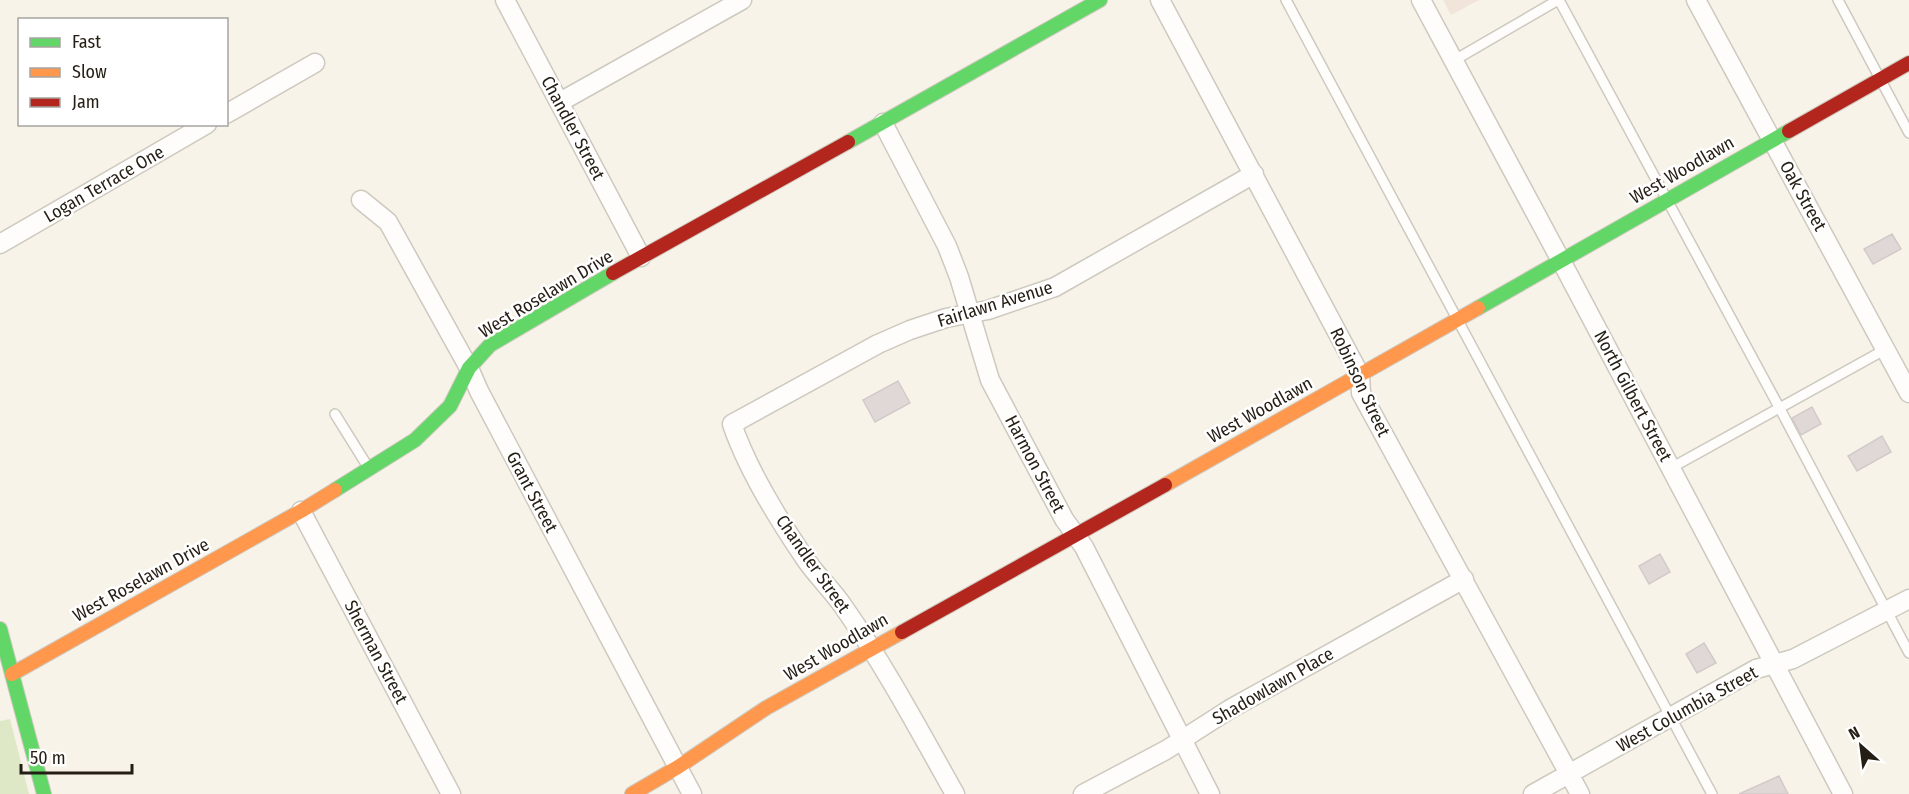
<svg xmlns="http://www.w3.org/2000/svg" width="1909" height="794" viewBox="0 0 1909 794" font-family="'Fira Sans Condensed',sans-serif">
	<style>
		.education { fill: #f1e4d8 }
		.green { fill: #dee8c7 }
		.building { fill: #e0d8d7; stroke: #d2cac9; stroke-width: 1.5 }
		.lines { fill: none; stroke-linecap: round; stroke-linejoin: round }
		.lane-casing { stroke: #cec9bf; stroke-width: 12 }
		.street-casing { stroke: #cec9bf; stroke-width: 21 }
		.fast-casing { stroke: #cec9bf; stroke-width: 16 }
		.slow-casing { stroke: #cec9bf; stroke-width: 16 }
		.jam-casing { stroke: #cec9bf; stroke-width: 16 }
		.lane { stroke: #fefdfc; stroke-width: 9 }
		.street { stroke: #fefdfc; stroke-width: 18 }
		.fast { stroke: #63d668; stroke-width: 14 }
		.slow { stroke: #ff974d; stroke-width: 14 }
		.jam { stroke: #b3261e; stroke-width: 14 }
		.labels { text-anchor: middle; stroke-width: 5; stroke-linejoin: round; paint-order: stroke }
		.street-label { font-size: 18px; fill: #241e14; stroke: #fff }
	</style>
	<rect width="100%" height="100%" fill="#f8f3e9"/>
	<path class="education" d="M1443,0H1479L1451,15Z"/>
	<path class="green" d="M10,719L29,794H0V721Z"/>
	<path class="building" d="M1892,234L1901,249L1873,264L1864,249Z
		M898,381L910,403L875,422L863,400Z
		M1812,407L1821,424L1801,435L1792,418Z
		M1882,436L1891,452L1857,471L1848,456Z
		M1660,554L1670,572L1649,584L1639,566Z
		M1704,643L1716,663L1697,673L1686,654Z
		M1779,776L1788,794H1739Z"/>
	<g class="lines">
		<defs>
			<path id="lane" d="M1286,0L1712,794
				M1559,0L1779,407L1909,653
				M1838,0L1909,133
				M1453,61L1558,0
				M335,414L368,467
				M1671,468L1886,349"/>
			<path id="street" d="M505,0L641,257
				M1160,0L1360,375L1361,393L1580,794
				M1421,0L1566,270L1843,794
				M1696,0L1909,393
				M560,102L742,0
				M226,114L315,63
				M883,123L947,246L959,277L990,380L1064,519L1084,547L1210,794
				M361,200L388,222L469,368L479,391L692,794
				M0,244L207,124
				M301,511L451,794
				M955,794C919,730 885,666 843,606C832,590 817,576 806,560C778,519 748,471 732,424L878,344L910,330L946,318L988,310L1055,287L1254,174
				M1083,794L1166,750L1230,709L1464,579
				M1533,794L1756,669L1793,659L1909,599"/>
			<path id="fast" d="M848,142L1100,0
				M1478,308L1789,131
				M335,490L415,440L450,406L469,368L490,345L613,273
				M0,629L44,794"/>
			<path id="slow" d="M1165,485L1478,308
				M12,674L301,511L335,490
				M632,794L678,767L766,708L902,632"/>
			<path id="jam" d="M1789,131L1909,63
				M613,273L848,142
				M902,632L1165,485"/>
		</defs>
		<use href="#lane" class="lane-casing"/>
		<use href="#street" class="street-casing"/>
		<use href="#fast" class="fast-casing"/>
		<use href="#slow" class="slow-casing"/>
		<use href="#jam" class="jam-casing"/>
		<use href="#lane" class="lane"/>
		<use href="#street" class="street"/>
		<use href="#fast" class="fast"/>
		<use href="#slow" class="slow"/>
		<use href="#jam" class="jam"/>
	</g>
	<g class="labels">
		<g class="street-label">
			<text transform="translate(573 128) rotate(62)" y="6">Chandler Street</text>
			<text transform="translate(1682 170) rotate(-30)" y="6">West Woodlawn</text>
			<text transform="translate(104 184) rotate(-30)" y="6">Logan Terrace One</text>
			<text transform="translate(1803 196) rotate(61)" y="6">Oak Street</text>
			<text transform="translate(546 294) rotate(-31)" y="6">West Roselawn Drive</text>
			<text transform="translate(995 304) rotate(-17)" y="6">Fairlawn Avenue</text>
			<text transform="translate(1360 382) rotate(65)" y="6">Robinson Street</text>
			<text transform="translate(1633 396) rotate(62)" y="6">North Gilbert Street</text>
			<text transform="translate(1260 410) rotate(-29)" y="6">West Woodlawn</text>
			<text transform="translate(1035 464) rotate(62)" y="6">Harmon Street</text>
			<text transform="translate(532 492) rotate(62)" y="6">Grant Street</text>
			<text transform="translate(813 564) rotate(55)" y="6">Chandler Street</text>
			<text transform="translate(141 580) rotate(-29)" y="6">West Roselawn Drive</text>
			<text transform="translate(836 647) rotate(-30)" y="6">West Woodlawn</text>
			<text transform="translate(376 652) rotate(62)" y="6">Sherman Street</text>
			<text transform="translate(1273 686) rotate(-30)" y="6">Shadowlawn Place</text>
			<text transform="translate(1687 709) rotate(-29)" y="6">West Columbia Street</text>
		</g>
	</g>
	<rect x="18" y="18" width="210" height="108" fill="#ffffff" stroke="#a7a5a1" stroke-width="1.5"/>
	<rect x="30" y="38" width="30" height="9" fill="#63d668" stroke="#a7a5a1" stroke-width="1.5"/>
	<text x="72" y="48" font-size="18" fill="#241e14">Fast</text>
	<rect x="30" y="68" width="30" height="9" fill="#ff974d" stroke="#a7a5a1" stroke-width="1.5"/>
	<text x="72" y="78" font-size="18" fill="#241e14">Slow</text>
	<rect x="30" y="98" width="30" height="9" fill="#b3261e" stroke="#a7a5a1" stroke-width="1.5"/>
	<text x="72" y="108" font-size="18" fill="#241e14">Jam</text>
	<g transform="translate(1861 746) rotate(332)" stroke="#ffffff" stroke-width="4.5" paint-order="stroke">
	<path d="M0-4.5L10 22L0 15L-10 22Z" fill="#241e14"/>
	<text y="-9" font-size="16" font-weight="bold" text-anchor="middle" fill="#241e14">N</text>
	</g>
	<path d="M21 764v9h111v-9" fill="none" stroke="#241e14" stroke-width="3"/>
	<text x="30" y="764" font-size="18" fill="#241e14" stroke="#ffffff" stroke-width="4.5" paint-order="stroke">50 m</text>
</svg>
